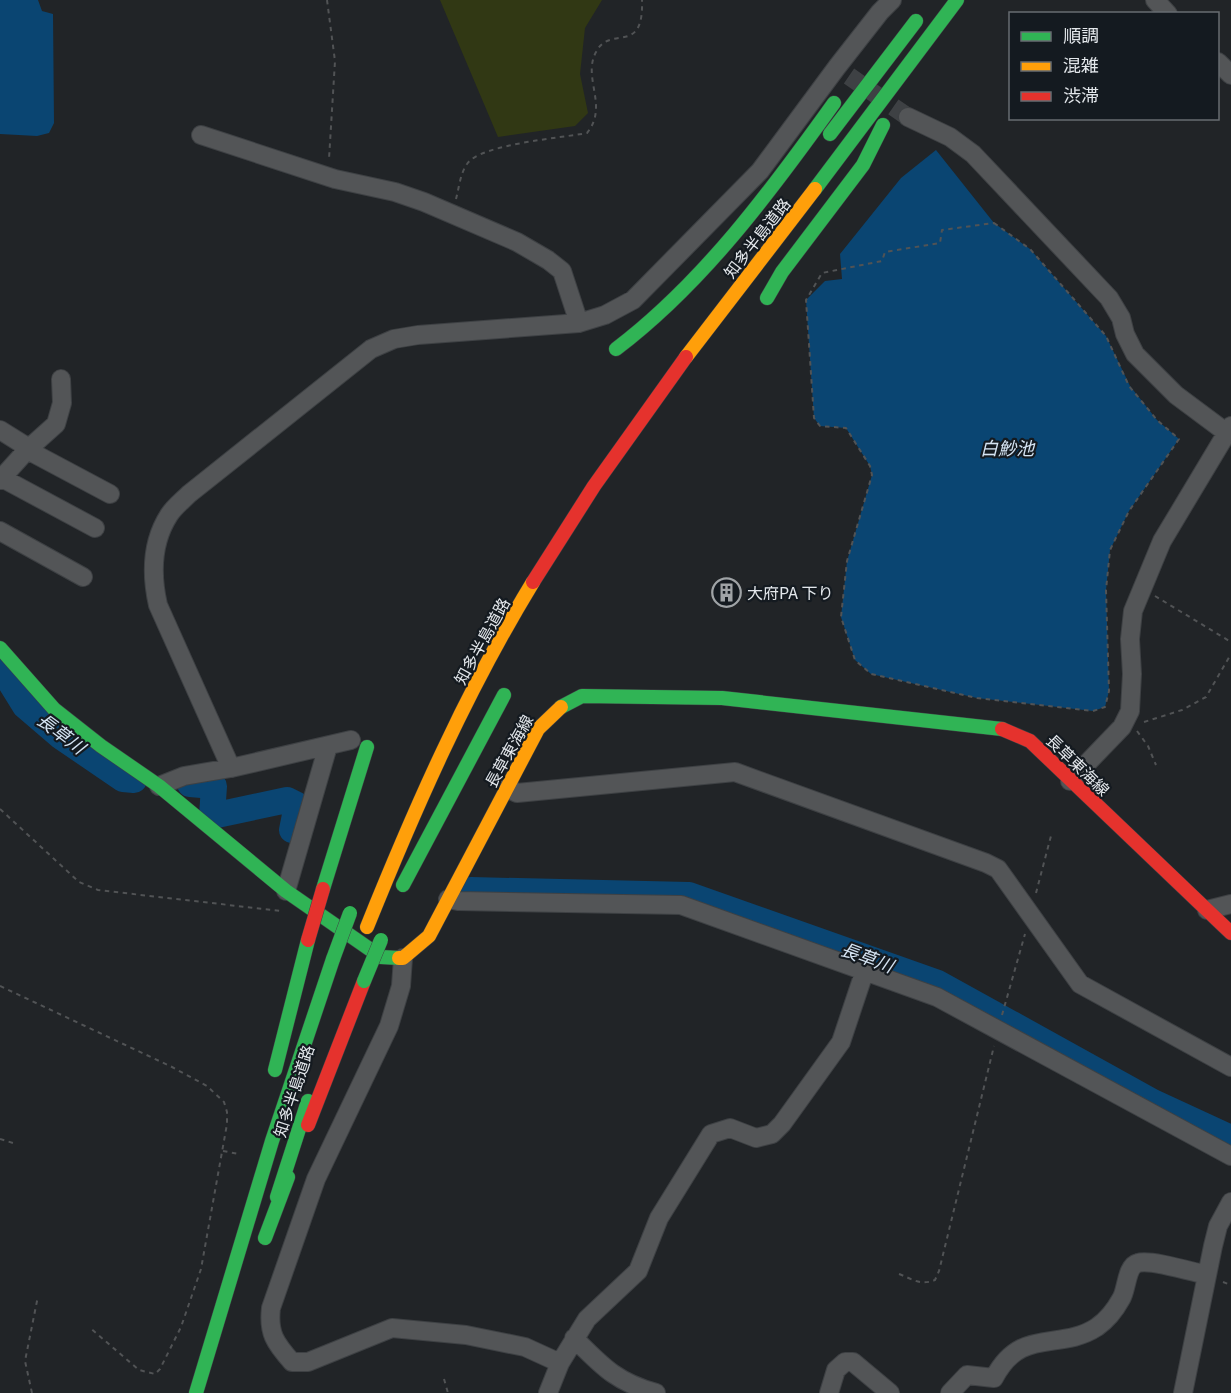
<svg xmlns="http://www.w3.org/2000/svg" width="1231" height="1393" viewBox="0 0 1231 1393" font-family="Georgia,'Noto Sans JP',serif">
	<style>
		.green { fill: #313814 }
		.water { fill: #0a4572 }
		.lines { fill: none; stroke-linecap: round; stroke-linejoin: round }
		.river { stroke: #0a4572; stroke-width: 26 }
		.street-tunnel { stroke: #3e4144; stroke-width: 18; stroke-dasharray: 18 9; stroke-linecap: butt }
		.street-casing { stroke: #3e4144; stroke-width: 20 }
		.fast-casing { stroke: #3e4144; stroke-width: 15 }
		.slow-casing { stroke: #3e4144; stroke-width: 15 }
		.jam-casing { stroke: #3e4144; stroke-width: 15 }
		.path { stroke: #515355; stroke-width: 2; stroke-dasharray: 4.5 4.5; stroke-linecap: butt }
		.street { stroke: #535557; stroke-width: 18 }
		.fast { stroke: #30b455; stroke-width: 14 }
		.slow { stroke: #ff9f0a; stroke-width: 14 }
		.jam { stroke: #e5322d; stroke-width: 14 }
		.fast-bridge-casing { stroke: #3e4144; stroke-width: 15; stroke-linecap: butt }
		.jam-bridge-casing { stroke: #3e4144; stroke-width: 15; stroke-linecap: butt }
		.fast-bridge { stroke: #30b455; stroke-width: 14 }
		.jam-bridge { stroke: #e5322d; stroke-width: 14 }
		.labels { text-anchor: middle; stroke-width: 4.5; stroke-linejoin: round; paint-order: stroke }
		.street-label { font-size: 16px; fill: #e3e7eb; stroke: #141a20 }
		.poi-label { font-size: 16px; fill: #e3e7eb; stroke: #141a20; text-anchor: start }
		.water-label { font-size: 18px; font-style: italic; fill: #d5e4f3; stroke: #141a20 }
	</style>
	<rect width="100%" height="100%" fill="#212427"/>
	<path class="green" d="M440,0H602L585,28L580,74L588,113L575,126L498,137Z"/>
	<path class="water" d="M0,0H38L42,11L53,14L54,123L49,133L37,136L0,134Z
		M936,150L994,223L1030,249L1106,336L1130,386L1157,420L1179,439L1129,511L1110,550L1106,590L1109,691L1105,707L1093,711L977,698L871,674L855,660L841,617L847,561L872,475L870,466L846,428L820,426L814,418L806,300L825,281L842,279L840,254L901,178Z"/>
	<g class="lines">
		<path class="river" d="M0,671L9,680L25,706L60,736L123,779L134,780
			M190,784L214,786L212,816L287,800L297,805L292,830
			M471,890L689,895L938,983L1153,1102L1231,1138"/>
		<path class="street-tunnel" d="M849,76L908,117"/>
		<defs>
			<path id="street" d="M1155,0L1168,14
				M1218,62L1231,75
				M908,117L950,137L973,154L1109,298L1121,318L1125,334L1135,354L1176,395L1227,433
				M201,135L335,179L395,192L424,202L517,242L548,260L562,271L579,323
				M0,430L24,445L33,453L110,494
				M2,478L95,528
				M0,480L27,450L56,424L62,403L61,379
				M0,531L83,577
				M231,768L158,605C151,574 151,543 169,515C174,507 182,501 189,494L371,349L394,339L418,335L579,323L605,315L633,300L760,171L837,67L880,12L892,0
				M1070,781L1122,727L1130,711L1132,674L1130,639L1133,611L1162,541L1231,426
				M159,786L184,776L231,768L351,740
				M507,788L517,793L735,772L986,863L998,869L1080,984L1231,1067
				M286,891L328,746
				M448,899L458,901L681,905L937,997L1231,1156
				M1207,910L1231,904
				M403,958L401,986L389,1026L316,1179L271,1308C268,1333 275,1343 292,1362H308L392,1328L466,1335L525,1347L560,1363
				M574,1338C602,1366 616,1382 656,1393
				M548,1393L560,1363L587,1319L638,1271L659,1218L711,1134L730,1128L756,1138L772,1134L782,1124L841,1042L865,970
				M829,1393L836,1370L845,1362H853L890,1393
				M950,1393L967,1375L994,1378C1021,1326 1059,1352 1097,1327C1107,1320 1115,1310 1121,1299C1127,1290 1126,1266 1138,1263C1150,1259 1193,1272 1207,1275
				M1183,1393L1213,1246L1218,1226L1231,1202"/>
			<path id="fast" d="M830,134L916,21
				M815,189L957,0
				M767,298L782,272L863,165L883,125
				M616,349C703,283 771,191 834,103
				M0,648L54,709L101,746L159,786L286,891L381,957L399,958
				M561,707L582,696L722,698L1002,729
				M403,885L504,695
				M323,889L367,747
				M275,1070L308,940
				M277,1197L308,1101
				M265,1238L288,1177
				M196,1393L272,1141L333,959"/>
			<path id="slow" d="M686,357L815,189
				M367,927C415,808 466,692 533,582
				M399,958H403L429,936L538,729L561,707"/>
			<path id="jam" d="M533,582L594,486L686,357
				M1002,729L1030,741L1231,933
				M308,1125L364,981"/>
		</defs>
		<use href="#street" class="street-casing"/>
		<use href="#fast" class="fast-casing"/>
		<use href="#slow" class="slow-casing"/>
		<use href="#jam" class="jam-casing"/>
		<path class="path" d="M327,0L335,61L329,159
			M456,199C459,188 460,174 467,164C480,144 562,138 587,133C609,106 582,78 596,52C610,24 644,57 642,0
			M994,223L1030,249L1106,336L1129,386L1157,420L1179,439L1129,511L1110,550L1106,590L1109,691L1105,707L1093,711L977,698L871,674L855,660L841,617L847,561L872,475L870,466L846,428L820,426L814,418L806,300L822,273L882,261L885,252L940,243L942,230Z
			M1155,596L1231,642
			M1144,722L1182,710L1206,697L1231,654
			M1137,731L1148,746L1156,765
			M0,809L79,882L98,890L281,911
			M1036,893L1052,832
			M0,986L172,1067L207,1086L224,1102L227,1112V1124L201,1269L181,1327L160,1369L155,1374L139,1370L89,1327
			M1002,1015L1025,934
			M0,1139L13,1143
			M223,1151L239,1154
			M899,1274C912,1279 921,1286 935,1280L939,1271L994,1046
			M1223,1282L1231,1285
			M444,1379L448,1393
			M32,1393L25,1361L38,1296"/>
		<use href="#street" class="street"/>
		<use href="#fast" class="fast"/>
		<use href="#slow" class="slow"/>
		<use href="#jam" class="jam"/>
		<defs>
			<path id="fast-bridge" d="M333,959L350,913
				M364,981L381,940"/>
			<path id="jam-bridge" d="M308,940L323,889"/>
		</defs>
		<use href="#fast-bridge" class="fast-bridge-casing"/>
		<use href="#jam-bridge" class="jam-bridge-casing"/>
		<use href="#fast-bridge" class="fast-bridge"/>
		<use href="#jam-bridge" class="jam-bridge"/>
	</g>
	<defs>
		<symbol id="building-ring" viewBox="-11 -11 22 22"><circle r="9.5" fill="#141a20" stroke="#9fa3a6" stroke-width="1.5"/><path d="M-4-6H4V6H1V3H-1V6H-4ZM-2.5-4.3h1.7v1.8h-1.7ZM.8-4.3h1.7v1.8H.8ZM-2.5-1h1.7V.8h-1.7ZM.8-1h1.7V.8H.8Z" fill="#9fa3a6"/></symbol>
	</defs>
	<g fill-rule="evenodd">
		<use href="#building-ring" x="710" y="576" width="33" height="33"/>
	</g>
	<g class="labels">
		<g class="street-label">
			<text transform="translate(757 238) rotate(-52)" y="6">知多半島道路</text>
			<text transform="translate(482 641) rotate(-61)" y="6">知多半島道路</text>
			<text transform="translate(509 751) rotate(-61)" y="6">長草東海線</text>
			<text transform="translate(1078 765) rotate(44)" y="6">長草東海線</text>
			<text transform="translate(294 1091) rotate(-72)" y="6">知多半島道路</text>
		</g>
		<g class="poi-label">
			<text x="747" y="599">大府PA 下り</text>
		</g>
		<g class="water-label">
			<text x="1007" y="455">白魦池</text>
			<text transform="translate(61 734) rotate(37)" y="6">長草川</text>
			<text transform="translate(867 958) rotate(20)" y="6">長草川</text>
		</g>
	</g>
	<rect x="1009" y="12" width="210" height="108" fill="#141a20" stroke="#676c71" stroke-width="1.5"/>
	<rect x="1021" y="32" width="30" height="9" fill="#30b455" stroke="#676c71" stroke-width="1.5"/>
	<text x="1063" y="42" font-size="18" fill="#e3e7eb">順調</text>
	<rect x="1021" y="62" width="30" height="9" fill="#ff9f0a" stroke="#676c71" stroke-width="1.5"/>
	<text x="1063" y="72" font-size="18" fill="#e3e7eb">混雑</text>
	<rect x="1021" y="92" width="30" height="9" fill="#e5322d" stroke="#676c71" stroke-width="1.5"/>
	<text x="1063" y="102" font-size="18" fill="#e3e7eb">渋滞</text>
</svg>
